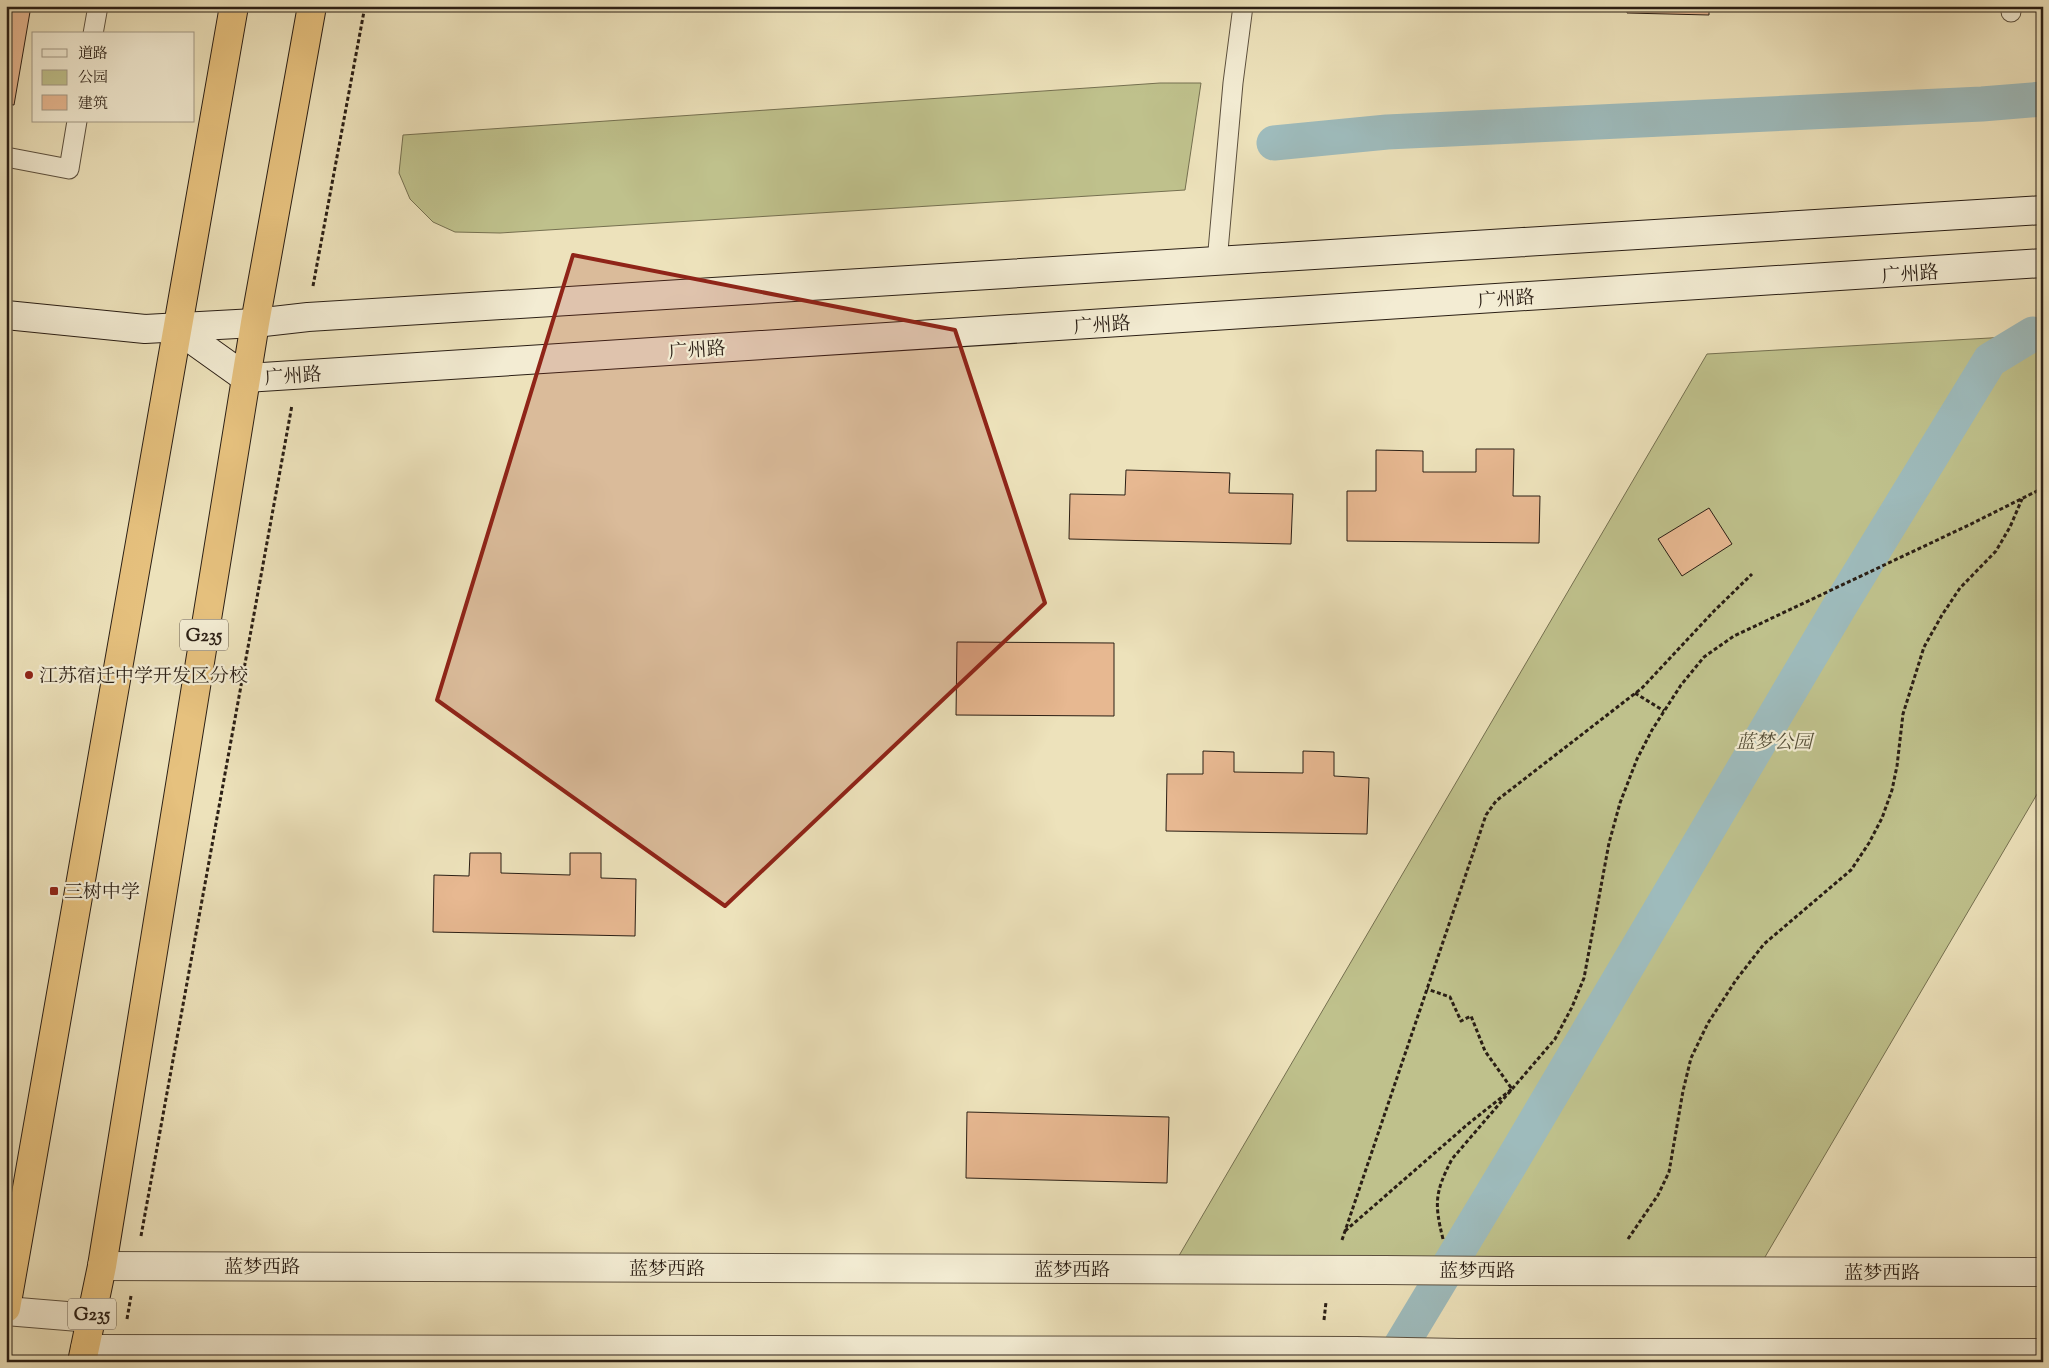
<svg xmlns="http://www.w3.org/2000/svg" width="2049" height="1368" viewBox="0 0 2049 1368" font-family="'Sorts Mill Goudy','Noto Serif SC',serif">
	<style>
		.green { fill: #bfc18c; stroke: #757050 }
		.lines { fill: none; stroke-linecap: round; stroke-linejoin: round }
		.canal { stroke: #9ebbbc; stroke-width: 35 }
		.building { fill: #e7b891; stroke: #2b1f15 }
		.lane-casing { stroke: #5c503e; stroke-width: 21 }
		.street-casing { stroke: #5c503e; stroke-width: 30 }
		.secondary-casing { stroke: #2b1f15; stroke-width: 30 }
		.highway-casing { stroke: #2b1f15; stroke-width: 30 }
		.path { stroke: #2b1f15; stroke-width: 3; stroke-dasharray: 4 2.5; stroke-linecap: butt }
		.lane { stroke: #f3ecd3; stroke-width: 19 }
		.street { stroke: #f3ecd3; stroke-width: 28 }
		.secondary { stroke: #f3ecd3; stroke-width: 28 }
		.highway { stroke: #e6c17e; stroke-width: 28 }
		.street-bridge-casing { stroke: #5c503e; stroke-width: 30; stroke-linecap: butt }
		.street-bridge { stroke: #f3ecd3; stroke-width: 28 }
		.marked { fill: #8f2418; fill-opacity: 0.2; stroke: #8f2418; stroke-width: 4; stroke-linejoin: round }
		.poi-dot { fill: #8f2418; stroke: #f3ecd3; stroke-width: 2 }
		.labels { text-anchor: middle; stroke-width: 4.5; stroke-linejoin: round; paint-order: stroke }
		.shield { fill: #f3ecd3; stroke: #675c4e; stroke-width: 1 }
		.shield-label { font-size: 18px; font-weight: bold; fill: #2b1f15 }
		.street-label { font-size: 19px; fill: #2b1f15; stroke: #f3ecd3 }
		.poi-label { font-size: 19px; fill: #2b1f15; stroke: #f3ecd3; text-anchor: start }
		.park-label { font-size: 19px; font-style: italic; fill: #575039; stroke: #f3ecd3 }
	</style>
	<rect width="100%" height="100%" fill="#ede2bb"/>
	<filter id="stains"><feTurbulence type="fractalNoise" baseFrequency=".004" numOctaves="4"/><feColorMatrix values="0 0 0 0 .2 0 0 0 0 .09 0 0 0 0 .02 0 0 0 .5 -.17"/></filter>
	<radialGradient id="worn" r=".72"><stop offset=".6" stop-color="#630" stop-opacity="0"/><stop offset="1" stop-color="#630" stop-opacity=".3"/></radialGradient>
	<path class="green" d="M1160,83H1201L1185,190L500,233L455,232L433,222L410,199L399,173L403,135Z
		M2043,335V784L1755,1274L1170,1271L1707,354Z"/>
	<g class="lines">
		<path class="canal" d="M1274,143L1387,132L1982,104L2043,99
			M1391,1362L1512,1161L1841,604L1990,360L2033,334"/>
	</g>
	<path class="building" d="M6,6H31L14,105L6,104Z
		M1627,6H1709V15L1627,13Z
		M6,402H11L9,436H6Z
		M1476,449H1514L1513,496H1540L1539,543L1347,541V491H1376V450L1423,451V472H1476Z
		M1126,470L1230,473L1229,493L1293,494L1291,544L1069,539L1070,494L1125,495Z
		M1709,508L1732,544L1682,576L1658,539Z
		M957,642L1114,643V716L956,715Z
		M1203,751L1234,752V772L1303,773V751L1334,752V776L1369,778L1367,834L1166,831L1167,774H1203Z
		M470,853H501V873L570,875V853H601V878L636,879L635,936L433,932L434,875L469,876Z
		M967,1112L1169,1117L1167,1183L966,1178Z"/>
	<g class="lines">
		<defs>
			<path id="lane" d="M2011,12V6
				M93,34L98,6
				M6,157L69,169L77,121
				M1217,262L1233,83L1243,6"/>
			<path id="street" d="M102,1266L1384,1270
				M1503,1271L2043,1272
				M6,1311L91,1318
				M85,1349L1356,1351
				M1458,1353H2043"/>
			<path id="secondary" d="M6,315L145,329L255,323L308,317L2043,210
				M176,328L246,378L2043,263"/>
			<path id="highway" d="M6,1308L234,6
				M82,1362L102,1266L255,323L312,6"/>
		</defs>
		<use href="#lane" class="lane-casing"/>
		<use href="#street" class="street-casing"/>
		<use href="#secondary" class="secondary-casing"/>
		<use href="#highway" class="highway-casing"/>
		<path class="path" d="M313,286L365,6
			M1635,693L1664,711
			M1345,1231L1468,1124L1512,1089L1485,1051L1471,1016L1461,1021L1450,997L1427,989
			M141,1236L292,405
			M1443,1239C1434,1203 1435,1192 1452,1159L1555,1039L1572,1007L1584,978L1609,843L1620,803L1637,759L1652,730L1681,685L1704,657L1734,636L1969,525L2043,488
			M1628,1239L1658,1195L1669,1172L1683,1091L1691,1058L1708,1023L1736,980L1764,944L1851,870L1869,843L1882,818L1892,790L1897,766L1903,714L1924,647L1942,615L1960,588L1996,551L2010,527L2022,499
			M1342,1240L1486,815L1496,801L1642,688L1714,611L1752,574
			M127,1319L131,1296
			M1324,1320L1326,1302"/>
		<use href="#lane" class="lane"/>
		<use href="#street" class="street"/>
		<use href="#secondary" class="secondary"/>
		<use href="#highway" class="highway"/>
		<defs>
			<path id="street-bridge" d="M1384,1270L1503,1271
				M1356,1351L1458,1353"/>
		</defs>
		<use href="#street-bridge" class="street-bridge-casing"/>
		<use href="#street-bridge" class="street-bridge"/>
	</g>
	<path class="marked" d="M573,255L955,330L1045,603L725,906L437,700Z"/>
	<g class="poi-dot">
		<circle cx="29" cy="675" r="5"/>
		<rect x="49" y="886" width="10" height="10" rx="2.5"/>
	</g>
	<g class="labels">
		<g class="shield">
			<rect x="180" y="619.5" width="48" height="31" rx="4"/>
			<rect x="68" y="1298.5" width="48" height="31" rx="4"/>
		</g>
		<g class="shield-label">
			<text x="204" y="641">G235</text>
			<text x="92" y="1320">G235</text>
		</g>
		<g class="street-label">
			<text transform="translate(1910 273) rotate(-4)" y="7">广州路</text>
			<text transform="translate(1506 298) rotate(-4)" y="7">广州路</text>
			<text transform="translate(1102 324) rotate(-4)" y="7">广州路</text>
			<text transform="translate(697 349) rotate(-4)" y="7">广州路</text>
			<text transform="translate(293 375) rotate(-4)" y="7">广州路</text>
			<text x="262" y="1273">蓝梦西路</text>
			<text x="667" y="1275">蓝梦西路</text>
			<text x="1072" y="1276">蓝梦西路</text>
			<text x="1477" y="1277">蓝梦西路</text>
			<text x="1882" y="1279">蓝梦西路</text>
		</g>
		<g class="poi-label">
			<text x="39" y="682">江苏宿迁中学开发区分校</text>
			<text x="64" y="898">三树中学</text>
		</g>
		<g class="park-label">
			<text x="1774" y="748">蓝梦公园</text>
		</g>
	</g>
	<rect width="2049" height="1368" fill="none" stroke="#ede2bb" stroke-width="25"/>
	<rect x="8" y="8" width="2034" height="1353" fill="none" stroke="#2b1f15" stroke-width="2.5"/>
	<rect x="12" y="12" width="2024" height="1343" fill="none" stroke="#2b1f15"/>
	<rect x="32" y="32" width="162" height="90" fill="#f3ecd3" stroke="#a39a87"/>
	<rect x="42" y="49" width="25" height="8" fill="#f3ecd3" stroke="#a39a87"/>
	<text x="78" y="58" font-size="15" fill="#2b1f15">道路</text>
	<rect x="42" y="70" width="25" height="15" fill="#bfc18c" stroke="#a39a87"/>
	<text x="78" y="82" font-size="15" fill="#2b1f15">公园</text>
	<rect x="42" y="95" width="25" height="15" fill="#e7b891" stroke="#a39a87"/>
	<text x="78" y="108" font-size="15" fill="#2b1f15">建筑</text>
	<rect width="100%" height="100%" filter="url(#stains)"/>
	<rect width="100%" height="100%" fill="url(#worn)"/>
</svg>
